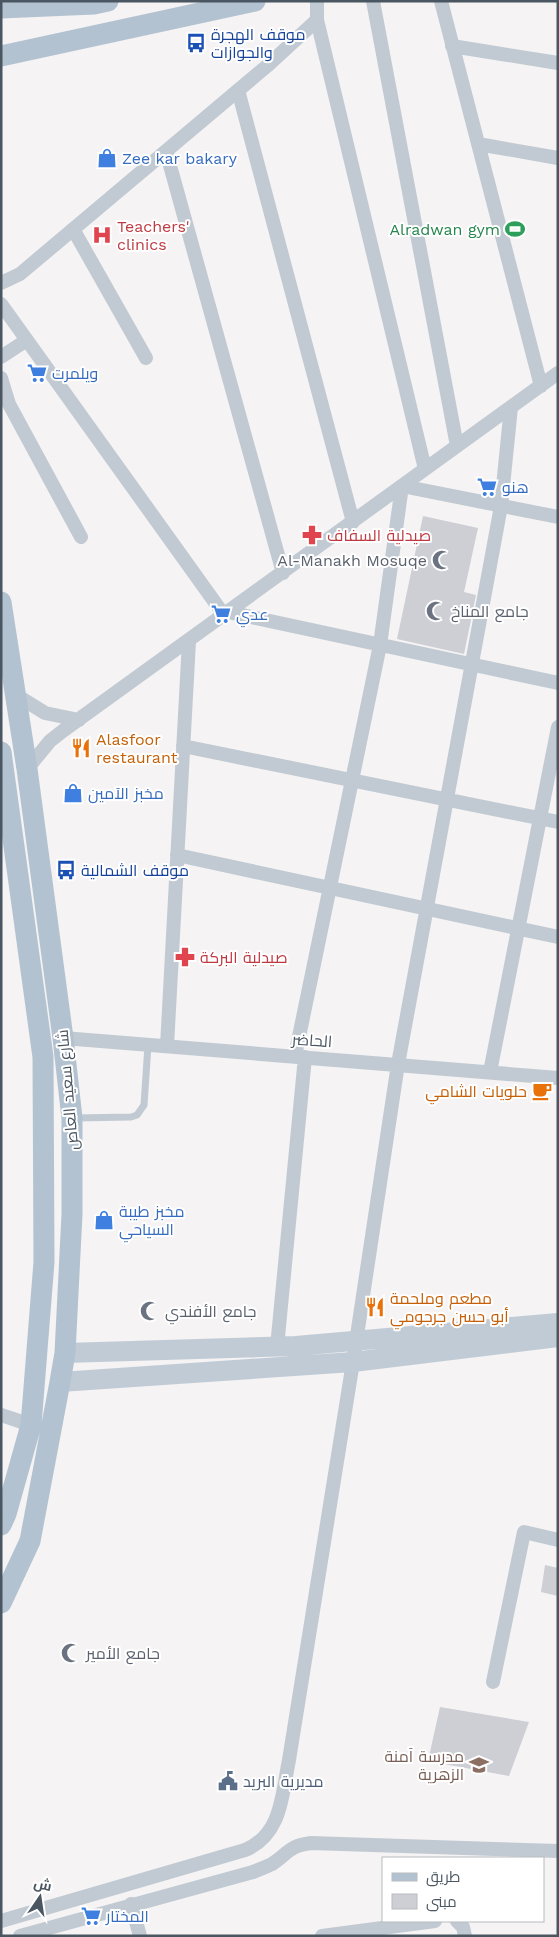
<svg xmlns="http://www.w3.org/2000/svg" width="559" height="1937" viewBox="0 0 559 1937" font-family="'Work Sans',Cairo,sans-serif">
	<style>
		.building { fill: #cdcfd5 }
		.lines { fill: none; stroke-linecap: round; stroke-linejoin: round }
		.service { stroke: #c1cad2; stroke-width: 7 }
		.minor { stroke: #c1cad2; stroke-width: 14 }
		.secondary { stroke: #c1cbd6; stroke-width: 20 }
		.primary { stroke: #b3c2d1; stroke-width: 21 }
		.labels { text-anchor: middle; stroke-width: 4; stroke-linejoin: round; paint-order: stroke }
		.transit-label { font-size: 16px; fill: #164399; stroke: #fff; text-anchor: start }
		.shop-label { font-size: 16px; fill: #366cbe; stroke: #fff; text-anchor: start }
		.health-label { font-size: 16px; fill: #be3a42; stroke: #fff; text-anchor: start }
		.leisure-label { font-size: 16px; fill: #27864d; stroke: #fff; text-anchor: end }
		.worship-label { font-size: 16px; fill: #5b616d; stroke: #fff; text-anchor: start }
		.food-label { font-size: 16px; fill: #c56008; stroke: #fff; text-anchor: start }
		.street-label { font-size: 16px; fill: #4a5661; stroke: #fff }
		.education-label { font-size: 16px; fill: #785e54; stroke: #fff; text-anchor: end }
		.service-label { font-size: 16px; fill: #4e5e75; stroke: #fff; text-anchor: start }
	</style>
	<rect width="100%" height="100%" fill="#f5f3f3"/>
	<path class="building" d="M423,516L478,528L464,592L476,595L464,654L397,639Z
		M545,1565L558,1568V1596L541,1592Z
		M440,1707L529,1722L509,1776L428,1761Z"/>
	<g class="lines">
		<path class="service" d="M75,1118L131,1117L137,1115L144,1105L148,1045"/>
		<path class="minor" d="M373,1L457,446
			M441,1L541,386
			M317,20L425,469
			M452,46L558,63
			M238,90L353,522
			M478,144L558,158
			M166,151L283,573
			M73,229L146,358
			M1,283L20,274L267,66L317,20V1
			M1,304L224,615
			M1,357L27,340
			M1,378L9,404L81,537
			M228,612L558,683
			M16,695L45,713L79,720
			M183,746L558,822
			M27,769L50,741L64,730L558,373
			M177,855L558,937
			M63,1038L558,1078
			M167,1046L189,641
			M295,1056L380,645L402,486L558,517
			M490,1072L558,727
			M277,1347L305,1057
			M1,1415L31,1425
			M493,1682L524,1532L558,1540
			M131,1904L140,1936
			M1,1921L245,1850C282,1835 282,1794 289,1760L353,1362L398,1064L501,506L511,407
			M457,1921L463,1927L465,1936
			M20,1936L253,1872C260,1869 266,1867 272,1864C289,1853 288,1846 311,1843L558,1851
			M322,1936L435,1921"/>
		<path class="secondary" d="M65,1353L296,1346L558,1323
			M60,1382L353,1362L558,1337"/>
		<path class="primary" d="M1,8L94,4L108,1
			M1,56L255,1
			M1,602L27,769L63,1038L72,1118V1214L65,1353L60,1382L30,1541L1,1603
			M1,752L43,1057L44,1262L31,1425L6,1514L1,1525"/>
	</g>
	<defs>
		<symbol id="bus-bare" viewBox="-9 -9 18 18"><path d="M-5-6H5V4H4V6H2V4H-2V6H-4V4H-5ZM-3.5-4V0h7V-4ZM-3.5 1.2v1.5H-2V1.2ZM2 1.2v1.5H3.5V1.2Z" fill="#1a4fb4" stroke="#fff" stroke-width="2.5" paint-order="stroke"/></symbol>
		<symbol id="shop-bare" viewBox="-9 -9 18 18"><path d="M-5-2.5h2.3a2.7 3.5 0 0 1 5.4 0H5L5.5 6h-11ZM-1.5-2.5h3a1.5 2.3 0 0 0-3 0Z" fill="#3f7fe0" stroke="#fff" stroke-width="2.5" paint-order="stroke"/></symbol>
		<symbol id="stadium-bare" viewBox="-9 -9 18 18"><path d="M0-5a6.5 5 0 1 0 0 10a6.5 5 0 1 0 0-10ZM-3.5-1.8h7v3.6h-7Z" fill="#2e9e5b" stroke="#fff" stroke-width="2.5" paint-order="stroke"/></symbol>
		<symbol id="hospital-bare" viewBox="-9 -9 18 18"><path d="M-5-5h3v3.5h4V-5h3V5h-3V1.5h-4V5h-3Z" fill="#e0444e" stroke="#fff" stroke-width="2.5" paint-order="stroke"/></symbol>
		<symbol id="supermarket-bare" viewBox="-9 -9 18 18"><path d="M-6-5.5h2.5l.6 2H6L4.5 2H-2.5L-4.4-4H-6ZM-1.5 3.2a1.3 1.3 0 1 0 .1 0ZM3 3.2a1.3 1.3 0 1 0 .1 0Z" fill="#3f7fe0" stroke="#fff" stroke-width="2.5" paint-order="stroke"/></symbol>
		<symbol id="pharmacy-bare" viewBox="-9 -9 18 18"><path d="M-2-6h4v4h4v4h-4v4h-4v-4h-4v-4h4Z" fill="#e0444e" stroke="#fff" stroke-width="2.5" paint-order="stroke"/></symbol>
		<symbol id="mosque-bare" viewBox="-9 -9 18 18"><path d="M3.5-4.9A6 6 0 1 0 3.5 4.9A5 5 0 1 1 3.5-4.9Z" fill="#6b7280" stroke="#fff" stroke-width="2.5" paint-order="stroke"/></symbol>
		<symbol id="restaurant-bare" viewBox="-9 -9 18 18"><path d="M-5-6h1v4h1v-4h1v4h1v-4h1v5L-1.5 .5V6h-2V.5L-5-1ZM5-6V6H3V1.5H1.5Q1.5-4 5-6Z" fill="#e8710a" stroke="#fff" stroke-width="2.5" paint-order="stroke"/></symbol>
		<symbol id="cafe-bare" viewBox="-9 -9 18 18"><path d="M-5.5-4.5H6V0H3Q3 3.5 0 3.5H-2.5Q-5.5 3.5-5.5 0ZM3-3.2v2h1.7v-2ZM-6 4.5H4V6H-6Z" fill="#e8710a" stroke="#fff" stroke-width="2.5" paint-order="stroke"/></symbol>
		<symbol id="school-bare" viewBox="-9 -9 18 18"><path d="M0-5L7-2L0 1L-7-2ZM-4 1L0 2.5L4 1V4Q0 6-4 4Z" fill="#8d6e63" stroke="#fff" stroke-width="2.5" paint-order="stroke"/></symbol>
		<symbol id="civic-bare" viewBox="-9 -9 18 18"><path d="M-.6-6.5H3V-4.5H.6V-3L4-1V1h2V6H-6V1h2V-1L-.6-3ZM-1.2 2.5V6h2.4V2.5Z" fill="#5c6f8a" stroke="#fff" stroke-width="2.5" paint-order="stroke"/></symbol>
	</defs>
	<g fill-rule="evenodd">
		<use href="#bus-bare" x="182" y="29" width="28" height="28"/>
		<use href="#shop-bare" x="93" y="144" width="28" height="28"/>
		<use href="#stadium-bare" x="501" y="215" width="28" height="28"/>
		<use href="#hospital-bare" x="88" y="221" width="28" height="28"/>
		<use href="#supermarket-bare" x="23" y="359" width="28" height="28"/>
		<use href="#supermarket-bare" x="473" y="473" width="28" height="28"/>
		<use href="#pharmacy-bare" x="298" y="521" width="28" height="28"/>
		<use href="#mosque-bare" x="428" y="546" width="28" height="28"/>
		<use href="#mosque-bare" x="422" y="597" width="28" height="28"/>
		<use href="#supermarket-bare" x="207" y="600" width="28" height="28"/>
		<use href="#restaurant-bare" x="67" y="734" width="28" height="28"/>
		<use href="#shop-bare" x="59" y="779" width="28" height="28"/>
		<use href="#bus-bare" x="52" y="856" width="28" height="28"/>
		<use href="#pharmacy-bare" x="171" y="943" width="28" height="28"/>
		<use href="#cafe-bare" x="528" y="1077" width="28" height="28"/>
		<use href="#shop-bare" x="90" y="1206" width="28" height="28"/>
		<use href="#restaurant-bare" x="361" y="1293" width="28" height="28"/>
		<use href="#mosque-bare" x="136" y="1297" width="28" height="28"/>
		<use href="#mosque-bare" x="57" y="1639" width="28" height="28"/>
		<use href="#school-bare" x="465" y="1751" width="28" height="28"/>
		<use href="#civic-bare" x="214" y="1767" width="28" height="28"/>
		<use href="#supermarket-bare" x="77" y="1902" width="28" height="28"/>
	</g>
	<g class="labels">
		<g class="transit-label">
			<text x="211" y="40">موقف الهجرة<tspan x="211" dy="18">والجوازات</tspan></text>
			<text x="81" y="876">موقف الشمالية</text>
		</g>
		<g class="shop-label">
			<text x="122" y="164">Zee kar bakary</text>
			<text x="52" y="379">ويلمرت</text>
			<text x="502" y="493">هنو</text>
			<text x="236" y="620">عدي</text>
			<text x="88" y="799">مخبز الآمين</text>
			<text x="119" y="1217">مخبز طيبة<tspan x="119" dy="18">السياحي</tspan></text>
			<text x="106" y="1922">المختار</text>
		</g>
		<g class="health-label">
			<text x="117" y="232">Teachers'<tspan x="117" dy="18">clinics</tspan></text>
			<text x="327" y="541">صيدلية السفاف</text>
			<text x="200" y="963">صيدلية البركة</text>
		</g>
		<g class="leisure-label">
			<text x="500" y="235">Alradwan gym</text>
		</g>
		<g class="worship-label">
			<text x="427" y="566" text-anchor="end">Al-Manakh Mosuqe</text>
			<text x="451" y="617">جامع المناخ</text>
			<text x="165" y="1317">جامع الأفندي</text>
			<text x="86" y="1659">جامع الأمير</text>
		</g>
		<g class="food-label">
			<text x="96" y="745">Alasfoor<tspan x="96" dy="18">restaurant</tspan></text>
			<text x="527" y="1097" text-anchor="end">حلويات الشامي</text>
			<text x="390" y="1304">مطعم وملحمة<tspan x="390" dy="18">أبو حسن جرجومي</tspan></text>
		</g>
		<g class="street-label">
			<text transform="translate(312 1040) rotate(4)" y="6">الحاضر</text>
			<text transform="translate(67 1090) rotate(-95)" y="6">شارع سعيد العاص</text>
		</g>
		<g class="education-label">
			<text x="464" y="1762">مدرسة آمنة<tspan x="464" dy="18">الزهرية</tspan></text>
		</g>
		<g class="service-label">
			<text x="243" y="1787">مديرية البريد</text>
		</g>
	</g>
	<rect width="559" height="1937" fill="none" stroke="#4a5661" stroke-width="5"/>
	<rect x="382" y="1857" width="162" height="65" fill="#ffffff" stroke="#b7bbc0"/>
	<rect x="392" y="1873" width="25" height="8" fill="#b3c2d1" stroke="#b7bbc0"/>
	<text x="426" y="1882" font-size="15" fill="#4a5661">طريق</text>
	<rect x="392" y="1894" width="25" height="15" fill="#cdcfd5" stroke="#b7bbc0"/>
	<text x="426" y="1907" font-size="15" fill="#4a5661">مبنى</text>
	<g transform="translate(40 1897) rotate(13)" stroke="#ffffff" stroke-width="4" paint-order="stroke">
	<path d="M0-4L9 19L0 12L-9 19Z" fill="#4a5661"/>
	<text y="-8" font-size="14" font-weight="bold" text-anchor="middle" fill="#4a5661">ش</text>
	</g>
</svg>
